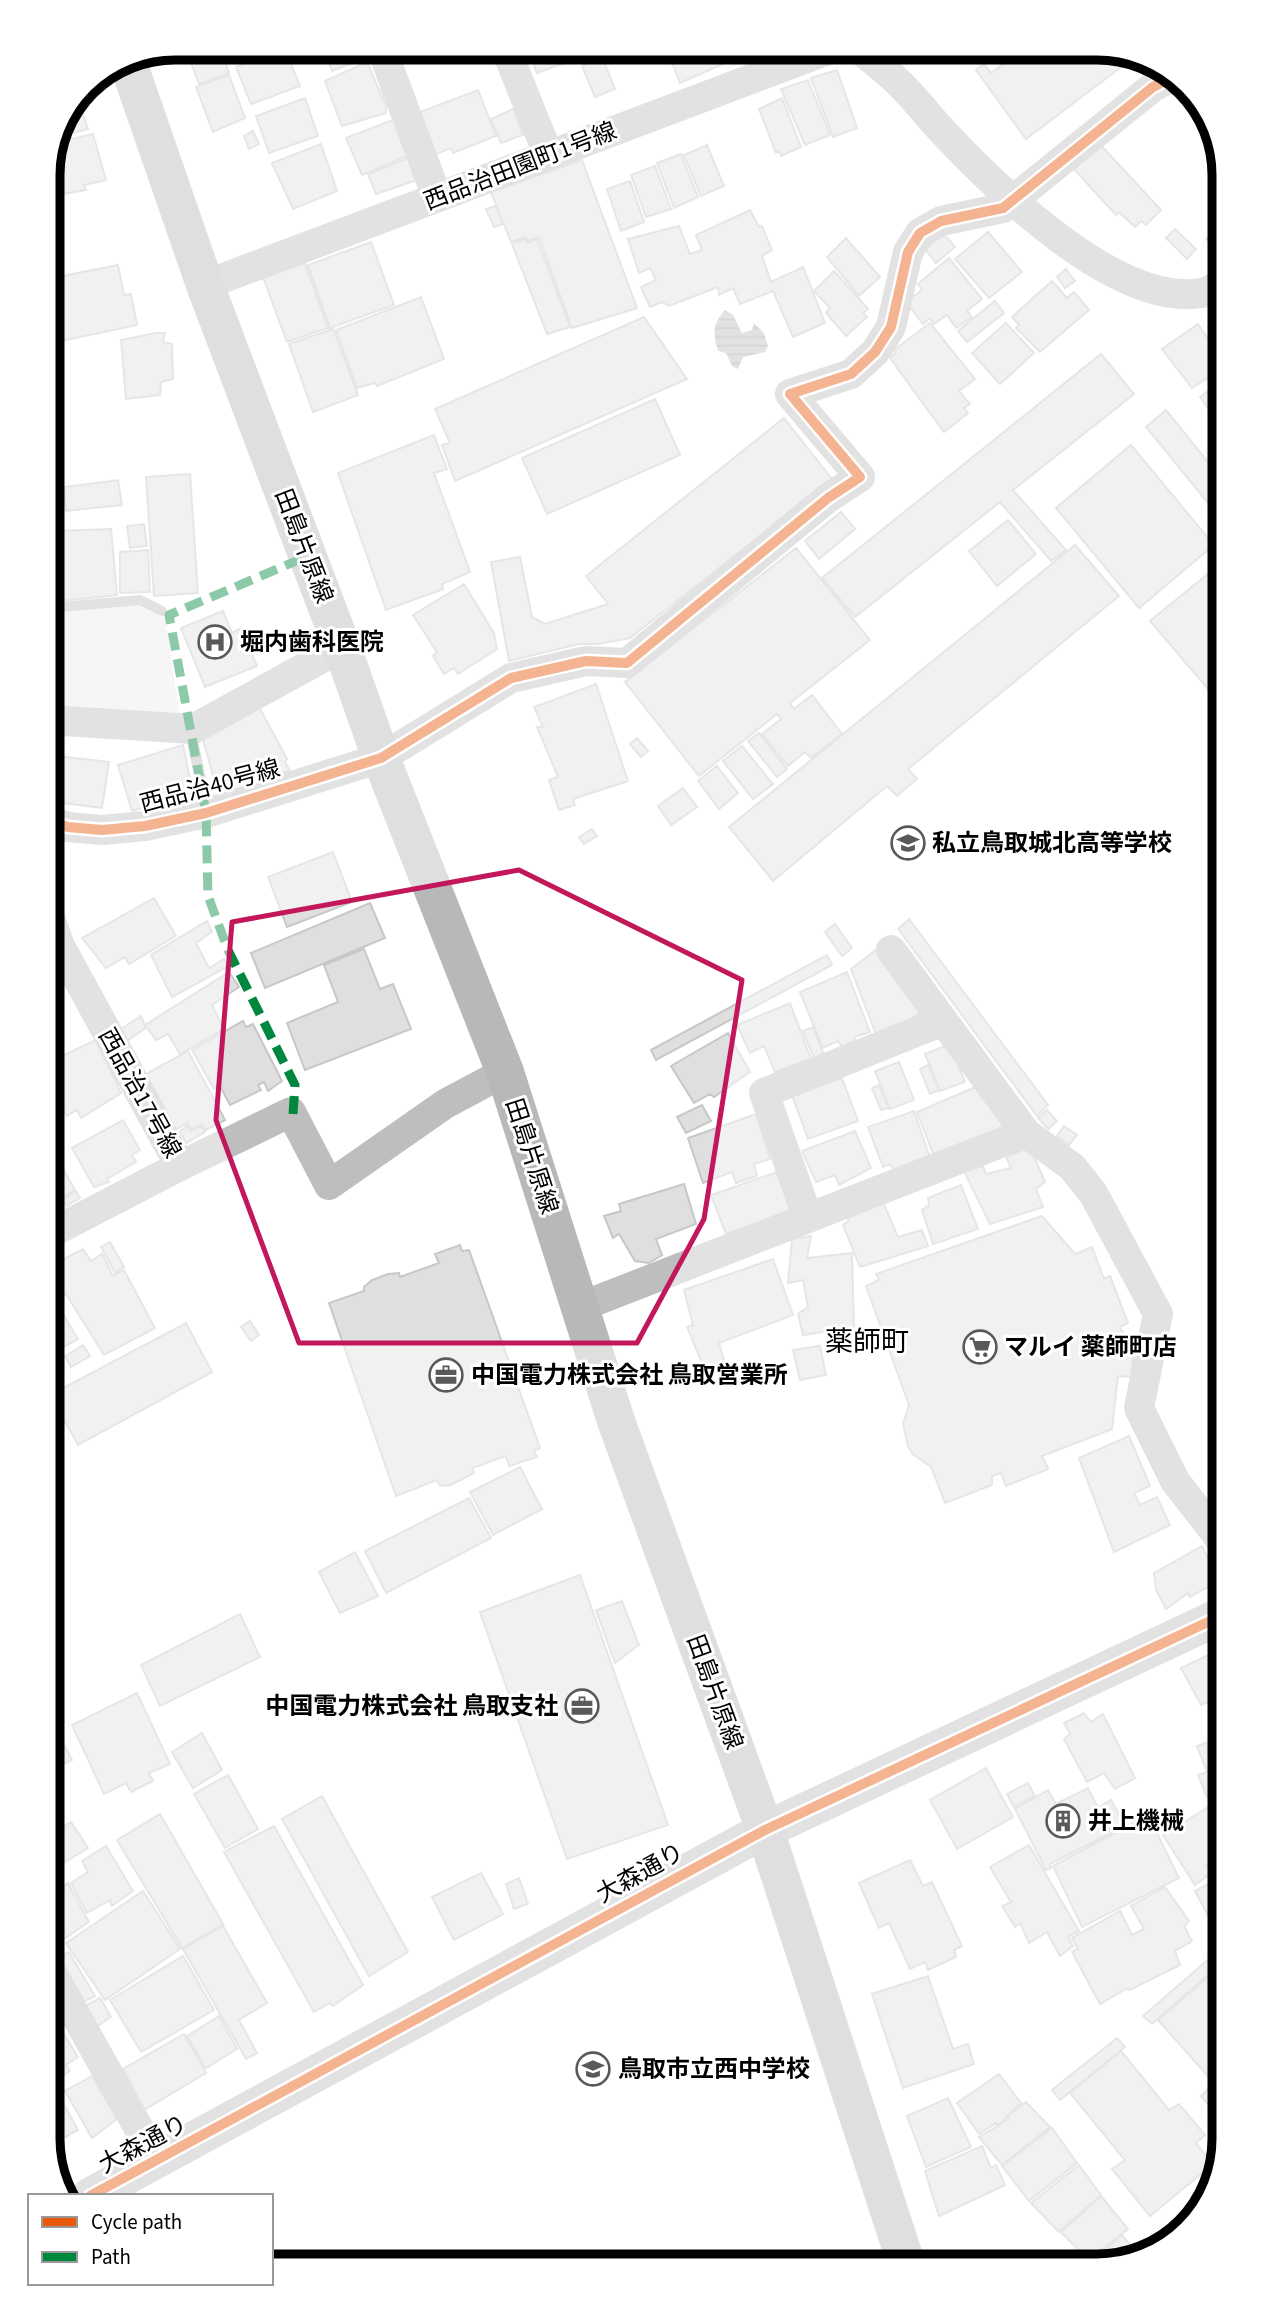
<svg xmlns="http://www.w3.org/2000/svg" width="1272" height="2313" viewBox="0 0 1272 2313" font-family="'Source Sans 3','Noto Sans JP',sans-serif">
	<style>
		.grass { fill: #ececec }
		.water { fill: url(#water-rules) }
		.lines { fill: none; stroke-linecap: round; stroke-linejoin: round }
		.stream { stroke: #bfbfbf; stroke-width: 10 }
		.building { fill: #dfdfdf; stroke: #c7c7c7; stroke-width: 2 }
		.minor { stroke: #bebebe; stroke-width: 30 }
		.tertiary { stroke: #bebebe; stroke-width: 37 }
		.secondary { stroke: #b8b8b8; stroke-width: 38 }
		.quiet { stroke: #00873e; stroke-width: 9; stroke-dasharray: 18 9; stroke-linecap: butt }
		.cycleway-casing { stroke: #fff; stroke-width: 15 }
		.cycleway { stroke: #e8590c; stroke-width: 10 }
		.marked { fill: none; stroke: #c2185b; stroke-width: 5; stroke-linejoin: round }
		.labels { text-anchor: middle; stroke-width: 6; stroke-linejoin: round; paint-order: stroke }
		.street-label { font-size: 24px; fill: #000; stroke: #fff }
		.poi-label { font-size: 24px; font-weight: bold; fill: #000; stroke: #fff; text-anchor: start }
		.quarter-label { font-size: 28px; fill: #000; stroke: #fff }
		.rim { fill: none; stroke: #000; stroke-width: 9 }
	</style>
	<defs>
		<pattern id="water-rules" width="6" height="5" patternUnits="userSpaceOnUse" patternTransform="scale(1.75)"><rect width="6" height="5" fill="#bfbfbf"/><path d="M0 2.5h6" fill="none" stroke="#a2a2a2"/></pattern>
	</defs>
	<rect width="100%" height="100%" fill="#fff"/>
	<path class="grass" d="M138,603L165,616L180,718L50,706L49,610Z"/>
	<path class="water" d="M725,310L733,315L742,333L752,330L754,323L764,333L768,346L765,352L743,357L738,369L732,366L726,353L718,351C713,332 712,326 725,310Z
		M198,741L209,792L198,795L187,742Z"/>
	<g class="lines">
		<path class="stream" d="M50,608L140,600L162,611"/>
	</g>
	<path class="building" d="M200,47H220L229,73L199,84L187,52Z
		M264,47H284L300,86L251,104L236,67L261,56L259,49Z
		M322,47H370L373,55L332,71Z
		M398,47H451V49L429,57L426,51L404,61Z
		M527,47H562L568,62L537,73Z
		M666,47H722L728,62L680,83Z
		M1024,48H1106L1124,65L1026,139L976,70L984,64L991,73Z
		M602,57L615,89L595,97L582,66Z
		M367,62L386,106V113L342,126L325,81Z
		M837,70L857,128L833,137L811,78Z
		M229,75L245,118L213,132L196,87Z
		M808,80L830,135L805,145L781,89Z
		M478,90L496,136L453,153L451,148L431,156L415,114Z
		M305,98L318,136L269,153L256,116Z
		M782,98L801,147L781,156L779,151L776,153L759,109Z
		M78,100L88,129L62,136Z
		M513,109L523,135L501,143L491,119Z
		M395,119L409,155L362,175L346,138Z
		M253,131L259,144L249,149L244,136Z
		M93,134L106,180L84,185L86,190L47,197L48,167L59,142Z
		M1097,141L1161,210L1146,225L1141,221L1135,227L1119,212L1116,215L1071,166Z
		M321,144L337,191L293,209L272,163Z
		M707,145L724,186L701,196L684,155Z
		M681,154L698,197L674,208L657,163Z
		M411,157L420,179L376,194L368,174Z
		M582,160L637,308L572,328L539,237L529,241L525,237L511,242L491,192Z
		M655,166L671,209L646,217L631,175Z
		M630,181L644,222L621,231L607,189Z
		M496,206L503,224L494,227L486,209Z
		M750,210L759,227L762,226L772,250L762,256L771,282L803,267L825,323L793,337L773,291L740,304L733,288L719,295L718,287L669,306L662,302L650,307L641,287L656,280L650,268L639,273L628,239L679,226L690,254L702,250L696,235Z
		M1225,218V255L1206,239Z
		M1175,229L1196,249L1187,259L1166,238Z
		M988,232L1022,272L989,298L955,259Z
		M944,234L955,247L936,263L925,249Z
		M846,238L880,277L859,296L827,257Z
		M525,239L528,243L537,239L570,327L547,334L512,244Z
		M371,242L394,305L330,328L308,265Z
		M949,258L982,299L967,311L972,317L956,328L947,315L934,324L930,318L923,324L906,302L922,290L918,284Z
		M305,263L328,328L287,342L263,277Z
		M118,265L124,295L131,294L137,325L47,344V279Z
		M1066,269L1075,281L1065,288L1057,277Z
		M834,271L868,309L863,313L867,317L846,336L826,313L830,308L814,291Z
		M1052,281L1067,298L1074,292L1089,310L1040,352L1016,328L1019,325L1012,317Z
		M421,297L444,359L377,386L375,383L357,388L336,330Z
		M995,301L1004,313L967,342L958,331Z
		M644,317L687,379L455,481L442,445L450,443L435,409Z
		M930,323L975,379L959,391L970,404L964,408L968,413L944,432L890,358L896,352L894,350Z
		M1006,323L1034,353L1000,384L972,353Z
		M1198,324L1225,363V367L1192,388L1162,349Z
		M333,329L358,395L313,412L289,344Z
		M156,333H165L163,342L172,344L173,379L161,382L160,395L126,399L121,340Z
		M1101,354L1134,394L1013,490L1066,550L1051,561L1000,502L855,617L822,578Z
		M1225,379V432L1200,397Z
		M655,399L680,455L547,514L522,458Z
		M1166,410L1225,483V524L1146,427Z
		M784,418L832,479L630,638L598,644H579L509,661L491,562L520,557L532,617L545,624L608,604L586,576Z
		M434,435L447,469L434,473L470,572L442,584L443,589L386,610L338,473Z
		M1131,445L1214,545L1139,608L1056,508Z
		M190,474L198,593L154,596L146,477Z
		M118,480L122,505L66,511L64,487Z
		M841,512L855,529L819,559L805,541Z
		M1008,520L1036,554L997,586L969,551Z
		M144,524L147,546L130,548L127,526Z
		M111,529L117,595L62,601L55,531Z
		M1075,545L1119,596L908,769L917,779L897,796L887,786L773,881L729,827Z
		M796,548L870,640L790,703L794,709L812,695L842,734L811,758L805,752L788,766L762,734L781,719L777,714L699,776L625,682Z
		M148,550L150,592L120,593V552Z
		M1225,560V709L1150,621Z
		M47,577H57V604H47Z
		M464,584L494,633L497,649L458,674L454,668L444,674L433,656L437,652L413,615Z
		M223,611L232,633L241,628L257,666L205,687L181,628Z
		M596,684L628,781L573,799L575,805L559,810L549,780L558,777L537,727H543L534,707Z
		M259,707L287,759L285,762L290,771L217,790L202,736Z
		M759,733L787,769L777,777L748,741Z
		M637,738L648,751L641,757L630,744Z
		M183,745L193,793L132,811L118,765Z
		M742,746L773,784L753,799L723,761Z
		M48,755L109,762L102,808L47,801Z
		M717,766L738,793L719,809L698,781Z
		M683,788L697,807L671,825L658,806Z
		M592,829L597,836L584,844L579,837Z
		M333,852L352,902L287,927L268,877Z
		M154,898L176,936L129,964L125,957L106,968L82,938Z
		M370,903L385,938L265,988L251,953Z
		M909,919L1048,1105L1037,1116L898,929Z
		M207,921L212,932L196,943L209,968L224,959L228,966L172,997L151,955Z
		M835,924L852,948L842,956L825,932Z
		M364,949L380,989L393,984L411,1029L305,1070L287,1023L338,1002L324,965Z
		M877,949L924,1010L907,1022L876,1034L851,969Z
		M827,955L832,965L656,1060L651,1050Z
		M47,957L48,962H60V995H47Z
		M229,972L239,987L212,1005L224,1029L180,1054L168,1034L156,1040L145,1025Z
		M847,972L870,1032L854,1037L856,1043L842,1047L838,1041L823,1048L800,992Z
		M790,1003L811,1059L775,1072L764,1046L750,1053L737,1025Z
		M141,1016L146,1028L124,1043L118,1031Z
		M243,1021L246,1027L253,1024L282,1081L268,1091L264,1082L258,1085L261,1090L230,1105L220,1086L214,1089L192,1050Z
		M813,1027L824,1055L814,1058L803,1031Z
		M728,1033L750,1072L714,1097L710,1094L694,1103L671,1066Z
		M96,1040L121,1093L81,1118L77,1110L67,1116L47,1079V1063Z
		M950,1044L965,1082L940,1091L925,1054Z
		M188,1051L225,1120L206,1130L202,1124L191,1130L188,1123L174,1130L140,1077Z
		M899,1062L914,1100L890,1109L875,1071Z
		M928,1065L939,1090L930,1094L920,1069Z
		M842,1078L858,1121L808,1139L792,1095Z
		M879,1085L889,1108L881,1110L872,1088Z
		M980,1085L1011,1127L934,1156L917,1112Z
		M702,1105L711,1121L686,1133L677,1117Z
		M1047,1110L1057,1121L1048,1129L1038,1118Z
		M914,1111L930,1158L894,1170L890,1164L883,1167L868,1127Z
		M756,1114L770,1159L754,1164L757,1176L736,1183L732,1172L703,1183L688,1138Z
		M123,1120L140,1150L132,1155L136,1162L107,1179L109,1182L94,1187L72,1148Z
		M187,1126L191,1131L202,1126L205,1132L186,1143L180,1131Z
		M1064,1126L1077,1135L1069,1145L1057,1136Z
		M855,1131L871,1168L839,1185L835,1175L816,1182L802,1151Z
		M48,1142L75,1190L47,1206V1142Z
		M1030,1147L1045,1182L1036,1189L1043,1207L990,1224L964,1171L983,1166L986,1174L1011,1168L1006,1157Z
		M777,1172L791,1212L726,1234L711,1195Z
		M684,1184L696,1224L656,1239L662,1255L649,1263L635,1261L619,1234L613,1238L604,1216L621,1211L619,1204Z
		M961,1185L978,1229L933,1244L922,1210L929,1205L928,1198Z
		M76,1191L80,1198L66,1206L63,1199Z
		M883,1202L898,1237L922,1230L928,1246L860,1267L843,1225L849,1221L846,1214Z
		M1042,1216L1075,1254L1092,1247L1104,1279L1110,1276L1128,1323L1120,1327L1125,1337L1135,1338L1131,1377L1118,1376L1112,1429L1042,1456L1048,1469L1006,1486L1001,1473L992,1476V1485L945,1503L931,1467L913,1454L908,1446L903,1424L909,1405L866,1286L879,1280L876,1274Z
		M811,1236L807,1258L852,1253L854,1327L803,1335L798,1314L808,1307L803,1280L788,1283L792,1239Z
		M110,1242L124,1267L115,1273L101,1247Z
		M460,1245L462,1251L469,1250L540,1448L534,1451L537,1457L509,1466L506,1456L472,1468L474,1473L451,1485L440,1486L437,1480L396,1496L329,1303L364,1291V1287L372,1280L388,1274L399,1273L400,1277L439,1263L435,1254Z
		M83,1249L91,1261L102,1254L113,1276L124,1270L155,1328L104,1355L66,1294L63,1296L48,1267Z
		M773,1259L793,1315L719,1343L724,1361L705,1370L687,1327L693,1325L684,1290Z
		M47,1287L78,1339L47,1356Z
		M250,1321L259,1335L251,1341L241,1327Z
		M186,1323L212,1372L78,1445L50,1395Z
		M83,1345L90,1356L71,1367L65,1356Z
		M820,1346L826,1375L800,1380L793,1350Z
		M1129,1436L1150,1486L1134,1493L1140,1505L1157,1497L1170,1525L1114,1552L1079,1458Z
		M520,1467L542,1509L493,1535L470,1492Z
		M469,1498L491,1538L386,1593L365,1551Z
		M1202,1546L1220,1580L1190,1597L1188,1593L1166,1609L1156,1590L1154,1573Z
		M355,1552L378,1596L340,1613L319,1572Z
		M580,1575L668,1825L567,1859L480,1612Z
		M622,1601L639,1645L615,1663L596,1610Z
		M240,1614L260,1657L160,1706L141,1665Z
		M1225,1647V1694L1201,1705L1181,1668Z
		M137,1693L170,1764L149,1773L153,1781L131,1792L126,1783L104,1794L72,1725Z
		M1225,1699V1711L1217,1715L1212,1706Z
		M1084,1713L1091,1722L1103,1714L1135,1778L1115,1789L1104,1773L1087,1782L1064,1739L1070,1734L1064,1723Z
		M50,1717L72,1760L55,1768L57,1772L47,1777V1718Z
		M202,1733L222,1770L193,1788L172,1752Z
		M1225,1736V1797L1217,1800L1215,1795L1207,1797L1198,1775L1207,1772L1197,1746Z
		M986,1768L1013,1817L957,1849L930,1800Z
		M228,1775L258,1829L225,1848L194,1794Z
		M1028,1783L1035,1796L1014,1807L1007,1794Z
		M1088,1788L1111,1833L1050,1864L1051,1868L1046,1870L1015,1809L1048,1790L1056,1804Z
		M322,1796L408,1952L369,1976L282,1819Z
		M1111,1800L1125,1825L1112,1832L1099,1807Z
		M1215,1803L1222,1812L1225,1810V1865L1216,1871L1210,1862L1206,1865L1211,1873L1195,1885L1163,1835Z
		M160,1814L223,1924L182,1948L117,1840Z
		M1148,1815L1179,1878L1082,1927L1053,1866Z
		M71,1822L88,1848L60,1865L47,1837Z
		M274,1826L363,1985L333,2006L330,2003L314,2012L224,1852Z
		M1029,1845L1079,1931L1068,1937L1073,1946L1060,1956L1047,1932L1029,1943L1020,1923L1015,1927L1002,1906L1011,1902L990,1867Z
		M106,1846L133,1891L112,1906L110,1900L87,1913L71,1883L88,1872L82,1861Z
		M910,1860L923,1886L932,1882L962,1946L954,1950L956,1957L928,1970L925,1962L910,1969L889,1923L879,1928L859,1883Z
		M481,1873L503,1914L454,1940L432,1897Z
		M519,1878L528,1904L514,1909L506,1884Z
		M68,1883L89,1922L55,1945L47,1932V1890L54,1885L57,1891Z
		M1210,1883L1215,1893L1225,1887V1934L1220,1925L1215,1929L1195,1891Z
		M1165,1887L1189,1921L1184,1926L1192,1941L1175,1951L1180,1965L1130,1990L1126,1989L1100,2004L1072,1952L1078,1949L1072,1938L1120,1911L1132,1935L1144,1929L1131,1906Z
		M143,1891L180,1949L105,2000L66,1943Z
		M223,1926L267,2003L239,2020L257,2053L246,2059L183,1949Z
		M1218,1951L1225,1960L1152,2024L1143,2016Z
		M69,1952L95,1996L81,2003L57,1958Z
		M183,1956L214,2010L141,2052L110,2000Z
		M928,1976L953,2049L968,2044L974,2064L903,2088L872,1994Z
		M1209,1976L1225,1994V2123L1201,2096L1214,2083L1158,2020Z
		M100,1998L111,2017L97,2026L85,2006Z
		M219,2016L237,2049L206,2068L187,2036Z
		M56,2021L78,2057L66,2065L70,2071L57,2079L47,2062V2027Z
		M184,2034L206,2073L144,2110L123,2069Z
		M1117,2038L1125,2047L1060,2100L1052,2090Z
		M1121,2051L1169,2110L1179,2104L1205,2135L1196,2143L1213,2164L1150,2216L1112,2169L1125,2160L1070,2093Z
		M999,2074L1021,2103L998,2126L996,2123L979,2134L957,2103Z
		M92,2076L117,2119L92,2138L65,2091Z
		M54,2086L78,2130L49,2146L47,2090Z
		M948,2098L971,2147L926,2167L907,2116Z
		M1026,2102L1050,2127L1002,2165L979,2137L1009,2119L1007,2116Z
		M1052,2128L1077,2163L1029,2201L1002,2166Z
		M982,2146L991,2168L996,2165L1005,2185L939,2216L925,2171Z
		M1079,2165L1101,2195L1059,2232L1031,2203Z
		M1101,2196L1128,2229L1088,2260L1061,2232Z
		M1122,2235L1140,2257L1097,2266L1092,2261Z"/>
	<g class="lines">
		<path class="minor" d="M381,47L437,197
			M505,47L548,154
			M857,47C871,59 886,70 898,82C915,98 929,117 945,134C998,190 1117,307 1201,293C1209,292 1218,285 1225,281
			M205,285L836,47
			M47,720L193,729L342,647
			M47,820L68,827L102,830L145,826L206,813L381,758L511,678L586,661L627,663L828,498L860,477L790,394L851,374L875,352L891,327L908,252L920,233L941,221L1003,208L1153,87L1176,75
			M47,910L60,946L180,1166L291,1112L329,1185L445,1104L505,1072
			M891,950L1026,1133L1072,1167L1093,1193L1158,1314L1139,1408L1175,1481L1217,1535L1225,1550
			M808,1218L1026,1133
			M47,1235L180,1166
			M580,1307L808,1218L764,1093L943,1021
			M47,1964L157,2161"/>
		<path class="tertiary" d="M90,2196L765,1830L1225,1614"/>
		<path class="secondary" d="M126,57L205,285L342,647L381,758L505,1072L616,1421L765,1830L907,2266"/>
		<path class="quiet" d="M293,1114L295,1085L228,950L208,896L206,813L169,615L308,556"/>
		<defs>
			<path id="cycleway" d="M47,820L68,827L102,830L145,826L206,813L381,758L511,678L586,661L627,663L828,498L860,477L790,394L851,374L875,352L891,327L908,252L920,233L941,221L1003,208L1153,87L1176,75
				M90,2196L765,1830L1225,1614"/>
		</defs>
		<use href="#cycleway" class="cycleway-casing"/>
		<use href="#cycleway" class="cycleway"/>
	</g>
	<path d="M0 0H1272V2313H0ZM519,870L742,980L704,1219L637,1343H299L216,1120L232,922Z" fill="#fff" fill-opacity=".55" fill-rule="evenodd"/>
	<path class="marked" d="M519,870L742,980L704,1219L637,1343H299L216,1120L232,922Z"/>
	<defs>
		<symbol id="hospital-ring" viewBox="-11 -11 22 22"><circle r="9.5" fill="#fff" stroke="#595959" stroke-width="1.5"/><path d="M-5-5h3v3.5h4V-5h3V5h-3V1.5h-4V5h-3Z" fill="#595959"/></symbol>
		<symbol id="school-ring" viewBox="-11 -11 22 22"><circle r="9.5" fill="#fff" stroke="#595959" stroke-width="1.5"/><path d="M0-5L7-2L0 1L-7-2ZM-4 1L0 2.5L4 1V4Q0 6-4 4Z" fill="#595959"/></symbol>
		<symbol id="supermarket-ring" viewBox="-11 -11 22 22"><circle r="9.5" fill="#fff" stroke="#595959" stroke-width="1.5"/><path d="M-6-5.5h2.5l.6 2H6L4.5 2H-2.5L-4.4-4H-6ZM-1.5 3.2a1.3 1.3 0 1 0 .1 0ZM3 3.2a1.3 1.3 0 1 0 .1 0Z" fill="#595959"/></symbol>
		<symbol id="office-ring" viewBox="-11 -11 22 22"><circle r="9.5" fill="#fff" stroke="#595959" stroke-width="1.5"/><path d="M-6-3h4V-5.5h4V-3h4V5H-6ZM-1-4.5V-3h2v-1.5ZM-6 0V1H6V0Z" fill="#595959"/></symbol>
		<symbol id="building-ring" viewBox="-11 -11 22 22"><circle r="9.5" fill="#fff" stroke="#595959" stroke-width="1.5"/><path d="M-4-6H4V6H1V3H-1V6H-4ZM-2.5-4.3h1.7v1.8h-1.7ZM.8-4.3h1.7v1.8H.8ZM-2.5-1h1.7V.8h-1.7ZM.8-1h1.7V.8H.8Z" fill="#595959"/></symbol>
	</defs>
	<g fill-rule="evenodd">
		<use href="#hospital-ring" x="196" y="623" width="38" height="38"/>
		<use href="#school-ring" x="889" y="824" width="38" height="38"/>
		<use href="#supermarket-ring" x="961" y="1328" width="38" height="38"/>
		<use href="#office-ring" x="427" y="1356" width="38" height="38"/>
		<use href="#office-ring" x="563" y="1687" width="38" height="38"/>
		<use href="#building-ring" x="1044" y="1802" width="38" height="38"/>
		<use href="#school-ring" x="574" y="2050" width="38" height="38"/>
	</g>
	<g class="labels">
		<g class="street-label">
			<text transform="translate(520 166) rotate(-21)" y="8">西品治田園町1号線</text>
			<text transform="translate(304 546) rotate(69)" y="8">田島片原線</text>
			<text transform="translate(210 786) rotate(-15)" y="8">西品治40号線</text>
			<text transform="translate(140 1093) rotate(61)" y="8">西品治17号線</text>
			<text transform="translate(532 1156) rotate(72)" y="8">田島片原線</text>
			<text transform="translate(715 1692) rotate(70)" y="8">田島片原線</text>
			<text transform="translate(640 1873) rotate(-29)" y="8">大森通り</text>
			<text transform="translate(143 2144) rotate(-28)" y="8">大森通り</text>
		</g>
		<g class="poi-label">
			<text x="240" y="650">堀内歯科医院</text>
			<text x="932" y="851">私立鳥取城北高等学校</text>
			<text x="1004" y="1355">マルイ 薬師町店</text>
			<text x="471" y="1383">中国電力株式会社 鳥取営業所</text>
			<text x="558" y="1714" text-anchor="end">中国電力株式会社 鳥取支社</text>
			<text x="1088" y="1829">井上機械</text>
			<text x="618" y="2077">鳥取市立西中学校</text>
		</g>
		<g class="quarter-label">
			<text x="867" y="1351">薬師町</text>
		</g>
	</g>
	<path d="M0 0H1272V2313H0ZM175 60H1097A115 115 0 0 1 1212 175V2139A115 115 0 0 1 1097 2254H175A115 115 0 0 1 60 2139V175A115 115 0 0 1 175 60Z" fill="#fff" fill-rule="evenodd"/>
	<path class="rim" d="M175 60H1097A115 115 0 0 1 1212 175V2139A115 115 0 0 1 1097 2254H175A115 115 0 0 1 60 2139V175A115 115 0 0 1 175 60Z"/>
	<rect x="28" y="2194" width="245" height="91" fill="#ffffff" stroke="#999999" stroke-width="2"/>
	<rect x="42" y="2217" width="35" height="10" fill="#e8590c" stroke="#999999" stroke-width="2"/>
	<text x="91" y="2229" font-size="21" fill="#000000">Cycle path</text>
	<rect x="42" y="2252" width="35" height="10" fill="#00873e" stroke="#999999" stroke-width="2"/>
	<text x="91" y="2264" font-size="21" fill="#000000">Path</text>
</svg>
